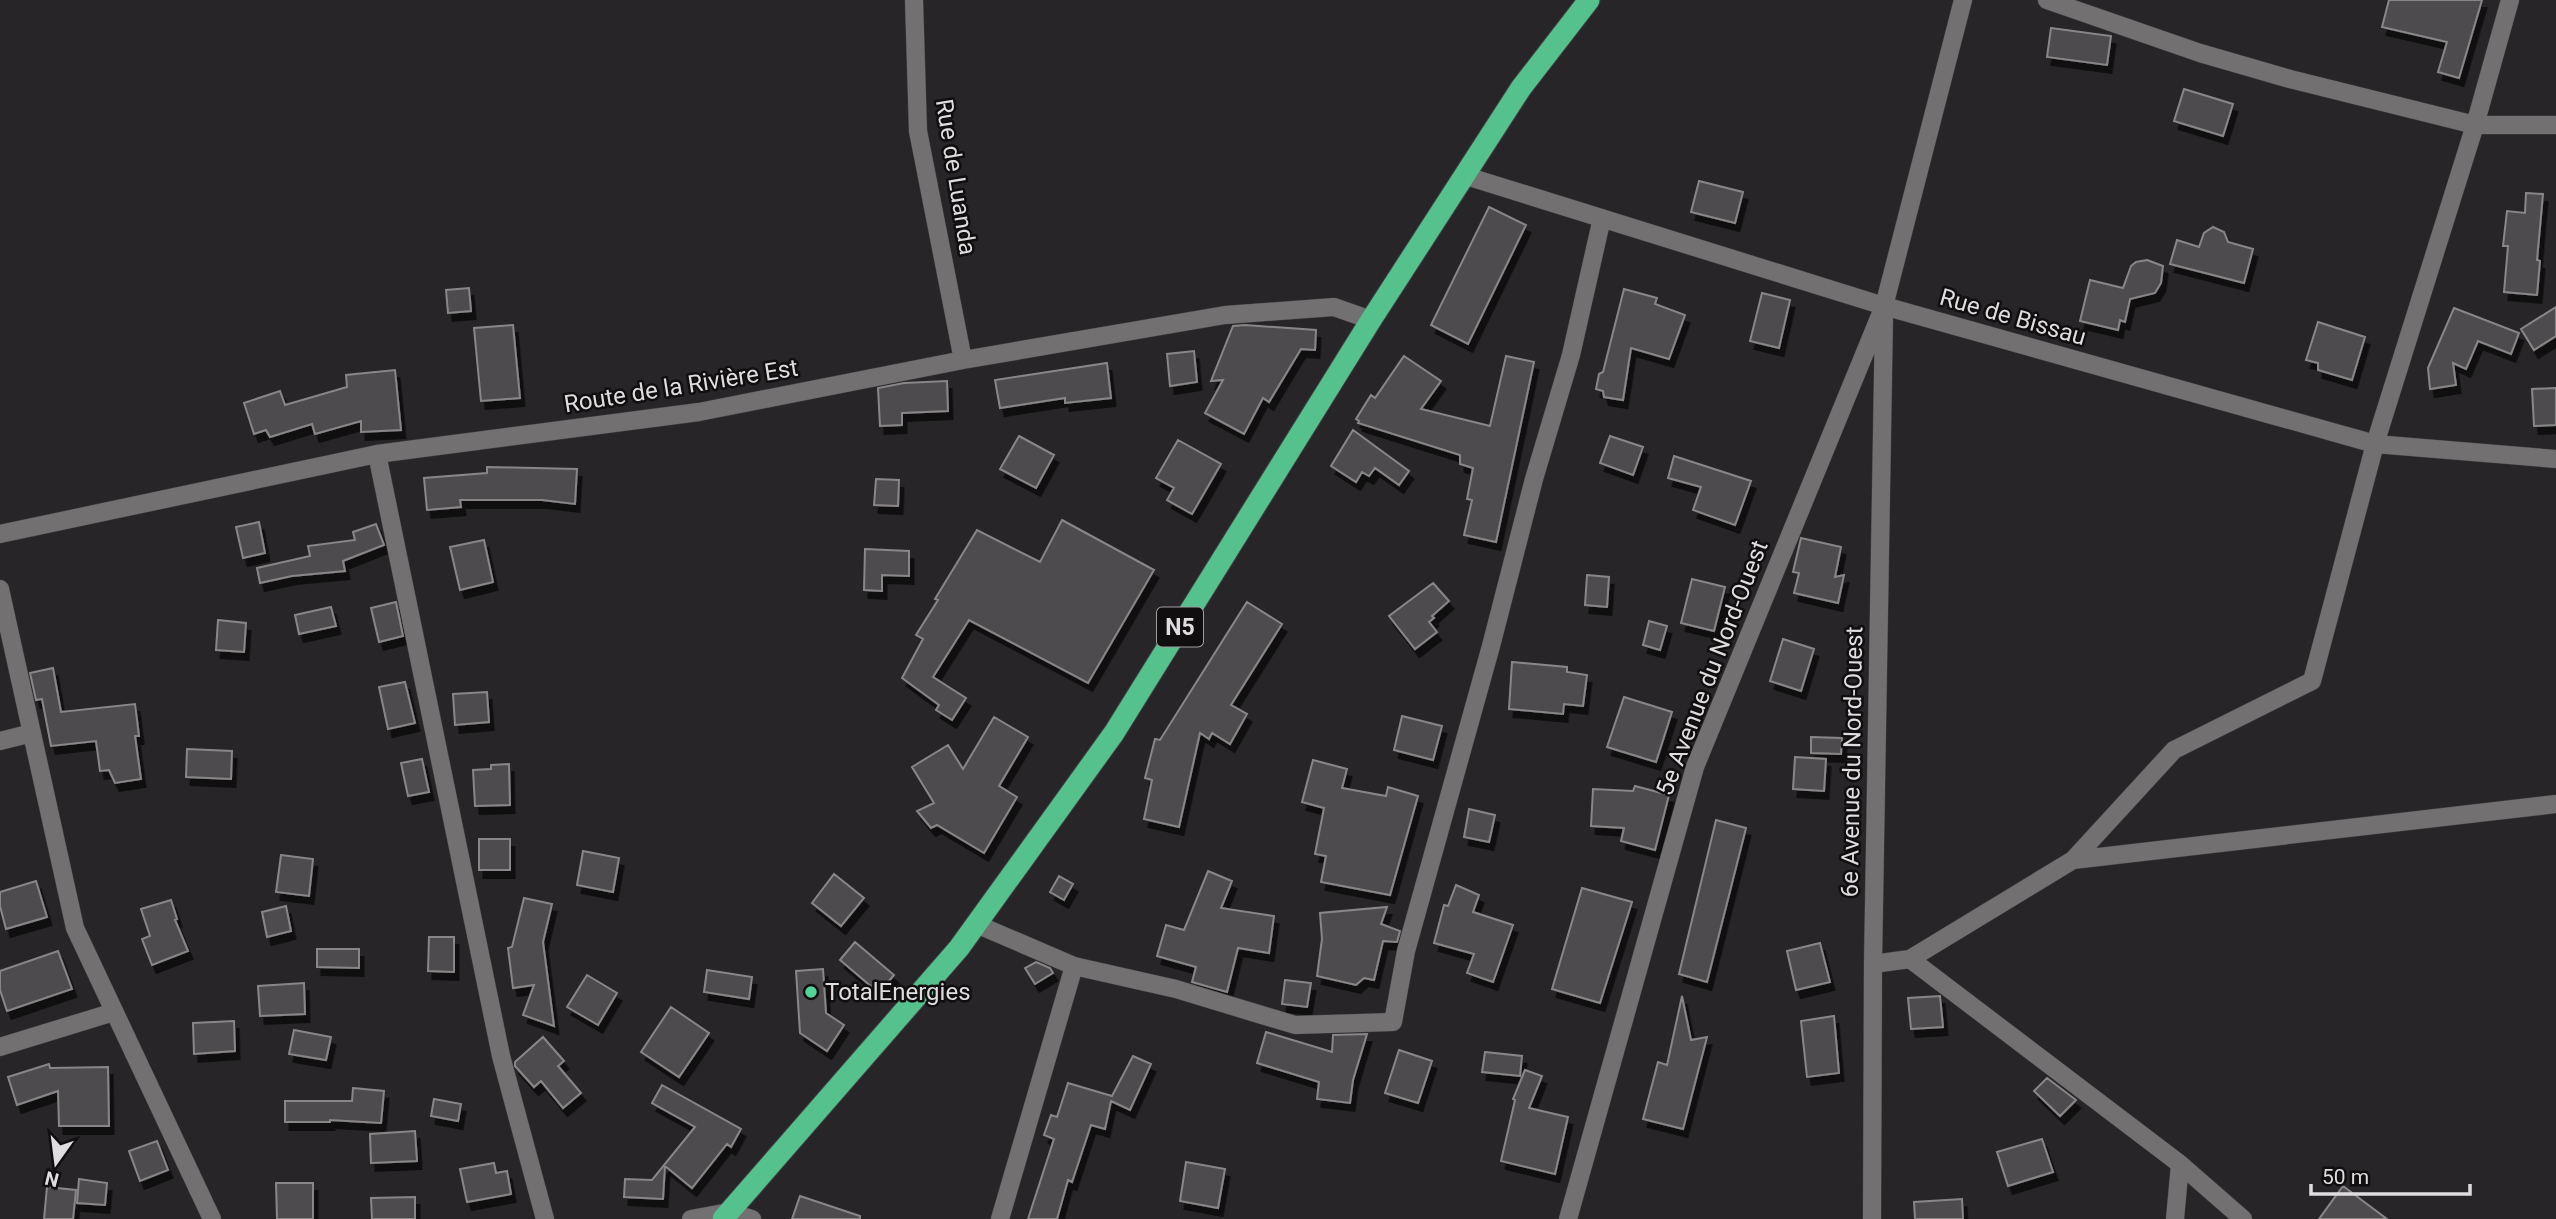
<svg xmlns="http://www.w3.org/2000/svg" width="2556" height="1219" viewBox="0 0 2556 1219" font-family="Roboto,sans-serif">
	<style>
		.building { fill: #4e4b4d; stroke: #898688; stroke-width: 2; filter: url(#shadow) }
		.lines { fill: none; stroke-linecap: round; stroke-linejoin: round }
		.minor-casing { stroke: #424042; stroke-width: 19 }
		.highway-casing { stroke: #424042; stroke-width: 23 }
		.minor { stroke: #737072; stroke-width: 18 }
		.highway { stroke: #55c18d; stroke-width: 21 }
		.poi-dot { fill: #52d397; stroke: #100e0f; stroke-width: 2.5 }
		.labels { text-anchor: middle; stroke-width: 5; stroke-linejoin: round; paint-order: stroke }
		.shield { fill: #100e0f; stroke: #a19fa1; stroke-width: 2 }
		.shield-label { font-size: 23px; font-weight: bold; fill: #dfdddf }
		.street-label { font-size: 24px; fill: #dfdddf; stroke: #100e0f }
		.poi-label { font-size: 24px; fill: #dfdddf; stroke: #100e0f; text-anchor: start }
	</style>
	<defs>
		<filter id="shadow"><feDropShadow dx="4.5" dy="8" stdDeviation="0" flood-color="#0009"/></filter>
	</defs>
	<rect width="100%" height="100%" fill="#272527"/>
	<path class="building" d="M2389,0H2482L2459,78L2438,72L2447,42L2382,27Z
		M2051,28L2111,36L2107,65L2047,57Z
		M2184,89L2233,104L2223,136L2174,121Z
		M1699,181L1743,192L1735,223L1691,212Z
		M2526,193L2543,194L2537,260L2540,261L2537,295L2504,292L2508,246H2503L2507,211L2525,213Z
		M1489,207L1526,225L1468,344L1431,325Z
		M2213,227L2224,232L2228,242L2253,249L2244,283L2170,264L2177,240L2199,247L2204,233Z
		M2147,260L2163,266L2161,283L2155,293L2130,299L2125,322L2120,320L2118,330L2080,321L2090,280L2123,288L2131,266L2136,262Z
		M469,288L471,311L448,313L446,290Z
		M1624,289L1657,298L1655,304L1685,315L1669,359L1631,348L1623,400L1604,397L1603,391L1596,389L1599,374L1603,372Z
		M1762,293L1790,300L1779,348L1750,341Z
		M2556,307V336L2534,350L2521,329Z
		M2454,308L2519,333L2511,354L2478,341L2466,369L2453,363L2456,385L2430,389L2428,368Z
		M2318,322L2365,337L2352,380L2318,370V363L2306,360Z
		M513,325L520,398L481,401L474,328Z
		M1245,325L1316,330L1315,350L1301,349L1269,402L1263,398L1244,434L1205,413L1223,380L1211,381L1233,326Z
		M1194,351L1197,382L1170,386L1167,354Z
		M1404,356L1441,381L1421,409L1490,426L1506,356L1534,362L1496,542L1464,535L1472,500L1467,499L1473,468L1460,464V455L1358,423L1359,421L1356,419L1371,395L1375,398Z
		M1107,363L1111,398L1065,403V398L1000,408L995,380Z
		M395,370L401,430L361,432V421L315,434L312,424L270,437L266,430L254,434L244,403L280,391L285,405L347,387L346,375Z
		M947,381L948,411L902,413V425L880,426L878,388L904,383Z
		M2556,388V425L2534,426L2532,389Z
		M1353,430L1409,471L1399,485L1375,468L1369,476L1362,472L1356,482L1331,466Z
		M1019,436L1054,455L1036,488L1000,469Z
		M1610,436L1643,447L1633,475L1600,463Z
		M1178,440L1221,464L1192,514L1167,500L1174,488L1156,478Z
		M1674,456L1751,481L1735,525L1693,510L1701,487L1668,478Z
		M487,467L577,469L575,504L542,500H460L461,507L427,510L424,478L487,473Z
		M876,479L899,480L898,506L874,505Z
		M1062,520L1154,570L1088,683L969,620L933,677L966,698L952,720L936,710L939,705L902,678L923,639L916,635L938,600L935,599L977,530L1040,562Z
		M259,522L265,553L243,558L236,527Z
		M376,524L384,545L343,561L345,571L292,576L260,583L257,568L310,556L308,546L355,540L353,532Z
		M1801,538L1841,547L1835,577L1844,575L1838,603L1794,593L1799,573L1793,572Z
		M484,540L493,582L460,590L450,547Z
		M865,549L909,551V576L882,575V591L864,590Z
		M1587,575L1609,577L1607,607L1585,605Z
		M1692,579L1725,587L1714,631L1681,623Z
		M1433,583L1449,601L1432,616L1434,618L1429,622L1437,632L1415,649L1389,616Z
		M396,602L403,636L379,642L371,608Z
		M1247,602L1282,624L1231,705L1247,714L1230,744L1212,733L1209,739L1200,733L1179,827L1144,819L1152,780L1145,778L1155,739L1160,740Z
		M331,607L336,626L299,634L295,615Z
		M218,620L246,623L244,652L216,650Z
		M1649,621L1667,626L1660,650L1643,645Z
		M1783,639L1814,649L1801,691L1770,681Z
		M1512,662L1567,667V672L1587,675L1583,706L1564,704L1563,714L1509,709Z
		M53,668L61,712L135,704L139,736H135L141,779L115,783L109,770L100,771L96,741L51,746L42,699L36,700L30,673Z
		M405,682L415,723L388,729L379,687Z
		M487,692L489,722L455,725L453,694Z
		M1624,697L1672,712L1656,762L1607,747Z
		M1402,716L1442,726L1433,760L1394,750Z
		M994,717L1028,737L999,786L1017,797L984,853L937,825L931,828L917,811L934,803L912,767L948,745L963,769Z
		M1811,737L1842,738L1841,754L1811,753Z
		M187,749L232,751L231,779L186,777Z
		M1795,757L1826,759L1824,791L1793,789Z
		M422,759L429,792L408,796L401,763Z
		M1313,760L1347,769L1342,788L1386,796L1388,787L1418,796L1390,895L1321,882L1326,856L1315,854L1324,808L1302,802Z
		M509,764L510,805L475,806L473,770L491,769V765Z
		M1635,786L1669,795L1655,850L1621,841L1624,828L1591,826L1593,789L1633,791Z
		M1469,809L1495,815L1489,842L1464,837Z
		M1716,820L1746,828L1707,982L1679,974Z
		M479,839H510V870H479Z
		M583,851L619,858L613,892L577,885Z
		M281,855L313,859L309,896L276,892Z
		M1208,871L1232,881L1221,908L1274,916L1269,953L1238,948L1227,992L1192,982L1196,967L1157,956L1166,925L1184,930Z
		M834,874L864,898L841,926L812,903Z
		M1059,876L1073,884L1064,900L1050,892Z
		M36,881L47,917L6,929L0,906V892Z
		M1456,885L1479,895L1473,912L1513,925L1493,982L1467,973L1474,954L1434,943L1444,905L1448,906Z
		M1582,888L1632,902L1600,1003L1552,989Z
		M524,898L552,904L543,942L554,1026L523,1015L534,985L513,988L508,948L512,947Z
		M171,900L177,919L175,920L188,951L152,965L142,939L150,936L141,909Z
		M286,906L291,931L267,937L262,912Z
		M1387,907L1381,924L1400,931L1397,942L1383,941L1374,980L1364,978L1356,985L1317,976L1322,939L1320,913Z
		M429,937H454V972L428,971Z
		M855,942L894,975L879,993L840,960Z
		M1820,943L1830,982L1796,990L1787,951Z
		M317,949H359V968L317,967Z
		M58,951L72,989L7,1011L0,990V971Z
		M1036,962L1050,968L1053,973L1035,984L1025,968Z
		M823,969L826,1013L844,1025L827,1051L800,1033L796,971Z
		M707,970L752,977L749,999L704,992Z
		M587,975L617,993L598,1025L567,1007Z
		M1285,980L1311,983L1307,1007L1282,1004Z
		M304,983L305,1014L260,1016L258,986Z
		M1682,996L1691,1040L1707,1037L1683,1129L1643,1119L1658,1062L1667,1065Z
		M1940,996L1943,1027L1911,1029L1908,998Z
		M671,1007L709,1033L679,1077L641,1052Z
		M1834,1016L1839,1073L1807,1077L1801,1021Z
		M234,1021L235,1051L194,1054L193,1023Z
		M294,1030L331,1037L326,1060L289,1054Z
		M1266,1032L1332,1052L1333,1035L1367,1034L1353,1080L1350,1103L1317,1099L1319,1082L1257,1063Z
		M543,1037L564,1061L558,1066L581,1093L563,1108L541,1081L534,1087L515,1066V1062Z
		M1399,1050L1432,1061L1418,1103L1385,1093Z
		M1485,1052L1522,1056L1520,1076L1482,1072Z
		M1133,1056L1151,1064L1130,1110L1111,1101L1105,1129L1091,1125L1072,1182L1068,1180L1057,1219H1028L1054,1139L1044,1135L1051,1115L1057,1117L1068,1083L1112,1096Z
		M49,1064L50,1068L108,1067L109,1126H59L58,1091L17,1105L8,1077Z
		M1525,1070L1542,1076L1529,1108L1568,1117L1555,1174L1501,1161L1515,1100L1513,1099Z
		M2047,1078L2076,1100L2060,1116L2034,1091Z
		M662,1085L741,1129L731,1147L727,1144L692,1188L665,1166L663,1199L624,1197L625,1179L652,1180L695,1127L652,1103Z
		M353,1088L384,1091L381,1123L330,1120V1122H285V1101H352Z
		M434,1099L461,1104L458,1121L431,1116Z
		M415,1131L417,1161L371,1163L370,1134Z
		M2042,1139L2053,1172L2008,1186L1997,1152Z
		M157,1141L168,1170L140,1181L129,1151Z
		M1186,1162L1225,1169L1218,1208L1180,1201Z
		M494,1163L496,1173L507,1171L511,1194L467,1202L460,1169Z
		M79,1179L107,1183L105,1205L77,1203Z
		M276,1183H313V1219H277Z
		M2343,1186L2387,1219H2319Z
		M47,1187L76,1190L73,1219H44Z
		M800,1196L860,1216V1219H792Z
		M415,1197V1219H372L371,1198Z
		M1962,1199L1963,1219H1915L1914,1202Z"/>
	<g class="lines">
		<defs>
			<path id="minor" d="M914,0L918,131L963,360
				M2047,0L2200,53L2290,79L2475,125H2556
				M1466,176L1884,306L2375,444L2556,459
				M377,454L501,1056L545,1219
				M0,534L377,454L699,412L963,360L1225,315L1334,307L1371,320
				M0,589L75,928L212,1219
				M0,741L32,733
				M2073,860L2174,750L2312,681L2375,444L2475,125L2510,0
				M976,924L1074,966L1176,989L1295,1025L1393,1022L1406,951L1491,646L1534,479L1571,355L1602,218
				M1910,959L2073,860L2556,804
				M1873,964L1910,959L2180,1164L2243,1219
				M0,1047L114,1012
				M691,1219L729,1212L752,1219
				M1000,1219L1074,966
				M1568,1219L1695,767L1884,306L1963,0
				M1872,1219L1873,964L1884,316
				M2175,1219L2180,1164"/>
			<path id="highway" d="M723,1219L959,948L1114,733L1371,320L1521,88L1589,0"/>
		</defs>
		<use href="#minor" class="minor-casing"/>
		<use href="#highway" class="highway-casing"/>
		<use href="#minor" class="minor"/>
		<use href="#highway" class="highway"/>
	</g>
	<circle class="poi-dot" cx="811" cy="992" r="7"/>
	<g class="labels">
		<rect class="shield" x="1157" y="607.5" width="46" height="39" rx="5"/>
		<g class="shield-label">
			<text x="1180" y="635">N5</text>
		</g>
		<g class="street-label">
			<text transform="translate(956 177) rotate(81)" y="8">Rue de Luanda</text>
			<text transform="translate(2013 317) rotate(16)" y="8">Rue de Bissau</text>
			<text transform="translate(681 386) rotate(-9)" y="8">Route de la Rivière Est</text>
			<text transform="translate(1712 668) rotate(-69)" y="8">5e Avenue du Nord-Ouest</text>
			<text transform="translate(1852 762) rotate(-89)" y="8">6e Avenue du Nord-Ouest</text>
		</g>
		<g class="poi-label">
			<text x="825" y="1000">TotalEnergies</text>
		</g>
	</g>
	<g transform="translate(56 1163) rotate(194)" stroke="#100e0f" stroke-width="5" paint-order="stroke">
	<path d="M0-5L12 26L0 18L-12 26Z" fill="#dfdddf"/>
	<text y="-10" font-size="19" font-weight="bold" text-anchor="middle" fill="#dfdddf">N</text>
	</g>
	<path d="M2311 1184v10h159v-10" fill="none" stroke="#dfdddf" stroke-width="3.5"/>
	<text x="2322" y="1184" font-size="21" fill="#dfdddf" stroke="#100e0f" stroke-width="5" paint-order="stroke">50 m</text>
</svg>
